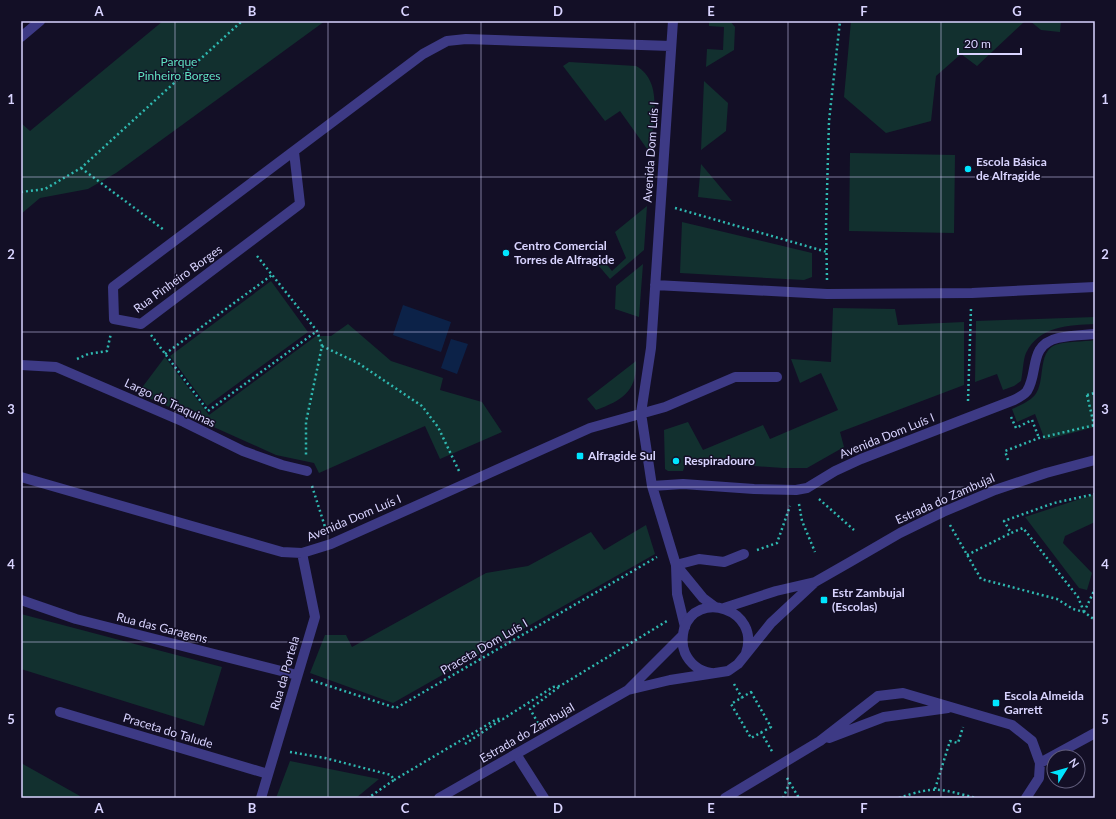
<svg xmlns="http://www.w3.org/2000/svg" width="1116" height="819" viewBox="0 0 1116 819" font-family="Lato,sans-serif">
	<style>
		.green { fill: #12302f }
		.water { fill: #0c2248 }
		.lines { fill: none; stroke-linecap: round; stroke-linejoin: round }
		.path { stroke: #2fb8b0; stroke-width: 2.5; stroke-dasharray: 2 3; stroke-linecap: butt }
		.service { stroke: #3d3a85; stroke-width: 10 }
		.minor { stroke: #3d3a85; stroke-width: 10 }
		.tertiary { stroke: #3d3a85; stroke-width: 10 }
		.path-bridge { stroke: #2fb8b0; stroke-width: 2.5; stroke-dasharray: 2 3; stroke-linecap: butt }
		.grid { fill: none; stroke: #d9d4ff; stroke-width: 1; stroke-opacity: 0.55 }
		.poi-dot { fill: #00e5ff; stroke: #130f26; stroke-width: 1.5 }
		.labels { text-anchor: middle; stroke-width: 3; stroke-linejoin: round; paint-order: stroke }
		.park-label { font-size: 12px; fill: #5fe0c0; stroke: #130f26 }
		.street-label { font-size: 12px; fill: #d9d4ff; stroke: #130f26 }
		.poi-label { font-size: 12px; font-weight: bold; fill: #d9d4ff; stroke: #130f26; text-anchor: start }
		.neatline { fill: none; stroke: #d9d4ff; stroke-width: 1.5 }
		.grid-label { font-size: 13px; text-anchor: middle; font-weight: bold; fill: #d9d4ff }
	</style>
	<rect width="100%" height="100%" fill="#130f26"/>
	<path class="green" d="M163,21H325L116,173L88,189L40,198L21,214V123L30,131Z
		M709,21H730L735,27L734,50L706,67L707,49L723,50L724,27L709,26Z
		M851,21H1025L977,66L961,54L936,76L931,121L886,133L844,97Z
		M1030,21H1061L1060,32L1041,30Z
		M569,62L636,66C665,82 652,125 650,153L620,111L605,121L563,66Z
		M704,81L728,103L726,131L701,150Z
		M850,153L955,155L954,233L849,231Z
		M701,164L732,201L698,197Z
		M647,206L644,250L610,279L598,265L603,260L612,271L626,258L615,232Z
		M682,222L812,253V277L804,280L680,273Z
		M643,264L639,317L615,309L616,286Z
		M271,281L308,332L207,406L170,356Z
		M833,308L895,309L898,325L964,322V385L840,432L844,447L807,468H783L686,461L683,471H668L665,469L664,430L688,422L703,450L763,425L770,439L838,410L821,373L800,383L791,359L831,362Z
		M1095,317V324C1069,325 1039,326 1026,353C1023,360 1023,372 1021,381L1014,386L1003,390L997,374L975,382L976,321Z
		M348,324L391,361L443,378L440,390L482,402L502,432L440,459L425,426L319,473L314,463L276,455L138,393L165,357L209,415L316,336H331Z
		M1095,340V427L1045,440L1035,414L1017,422L1012,409C1020,405 1029,402 1035,395C1046,381 1037,353 1055,345C1066,341 1083,342 1095,340Z
		M636,361C637,391 623,400 596,410L587,399Z
		M1095,494V522L1065,536L1063,543L1092,573L1087,590L1079,588L1025,517Z
		M646,525L655,554L393,703L310,673L325,635H346L352,647L486,573L528,566L591,532L604,550Z
		M21,614L222,667L204,726L21,669Z
		M290,761L379,779L356,798H276Z
		M21,763L80,796L79,798H21Z"/>
	<path class="water" d="M403,305L451,322L441,352L393,335Z
		M451,339L468,344L457,374L441,368Z"/>
	<g class="lines">
		<path class="path" d="M81,168L164,230
			M21,192L45,189L81,168L242,21
			M675,208L827,252
			M257,256L317,331L322,346L306,422V455
			M827,280L826,226L829,121L840,21
			M151,335L208,411L317,331
			M322,346L358,363L422,406L438,427L459,471
			M165,354L272,275
			M77,359L88,354L107,351L111,333
			M1087,395L1095,393
			M968,401L971,308
			M1011,417L1016,428L1032,420L1039,438
			M1008,460L1005,451L1039,438L1095,425
			M312,486L326,530
			M819,499L854,530
			M799,504L802,521L815,552
			M950,525L981,579L1057,599L1073,609L1084,612L1095,620
			M757,550L777,543L790,506
			M967,555L1011,533
			M1084,612L1078,597L1023,528L1011,533L1004,521L1054,503L1095,494
			M1084,612L1095,589
			M311,680L396,708L657,557
			M734,684L742,698
			M751,692L771,727L751,738L731,704Z
			M538,723L530,709L559,687
			M761,732L773,753
			M465,744L502,719
			M290,752L325,758L391,775L394,780L368,798
			M787,778L799,798
			M394,780L497,719H503L553,687L560,686L667,621
			M935,789L950,741L958,743L963,727
			M783,798L790,782
			M899,798C937,785 939,789 976,798"/>
		<path class="service" d="M676,565L699,559L724,562L744,554"/>
		<path class="minor" d="M673,21L651,348L641,413L652,486L676,565L677,594L685,627
			M21,37L40,21
			M294,152L300,204L141,324L114,319L113,287L423,54L447,41L466,39L671,46
			M655,285L827,294L972,293L1095,287
			M21,365L56,367L184,422L243,451L282,465L307,471
			M21,477L282,552L302,553L331,544L590,428L665,407L735,377H777
			M652,486L683,484L754,489L796,490L807,488L835,471L861,459L1014,400C1018,398 1024,395 1027,391C1039,372 1028,345 1058,338C1070,335 1083,335 1095,334
			M676,565L703,598L715,607
			M21,600L76,619L297,675
			M60,712L268,774
			M829,738L884,717L948,708
			M516,754L544,798
			M1040,763L1095,733
			M261,798L315,617L302,553
			M725,798L820,741L878,696L903,693L1012,725L1032,741L1040,763L1039,778L1026,798"/>
		<path class="tertiary" d="M724,608L776,591L815,582
			M711,673C700,671 690,664 685,653C682,646 682,637 684,629C696,589 761,609 746,653
			M628,690L670,680L728,671L738,664L771,623L815,582L850,562L900,533L943,512L995,490L1046,473L1095,460
			M439,798L628,690L682,636"/>
		<path class="path-bridge" d="M1087,395L1095,429"/>
	</g>
	<path class="grid" d="M175,21V798M328,21V798M481,21V798M635,21V798M788,21V798M941,21V798M21,177H1095M21,332H1095M21,487H1095M21,642H1095"/>
	<g class="poi-dot">
		<circle cx="968" cy="169" r="4"/>
		<circle cx="506" cy="253" r="4"/>
		<rect x="576" y="452" width="8" height="8" rx="2"/>
		<circle cx="676" cy="461" r="4"/>
		<rect x="820" y="596" width="8" height="8" rx="2"/>
		<rect x="992" y="699" width="8" height="8" rx="2"/>
	</g>
	<g class="labels">
		<g class="park-label">
			<text x="179" y="66">Parque<tspan x="179" dy="14">Pinheiro Borges</tspan></text>
		</g>
		<g class="street-label">
			<text transform="translate(651 152) rotate(-86)" y="4">Avenida Dom Luís I</text>
			<text transform="translate(178 279) rotate(-36)" y="4">Rua Pinheiro Borges</text>
			<text transform="translate(170 403) rotate(25)" y="4">Largo do Traquinas</text>
			<text transform="translate(887 436) rotate(-22)" y="4">Avenida Dom Luís I</text>
			<text transform="translate(945 499) rotate(-24)" y="4">Estrada do Zambujal</text>
			<text transform="translate(354 518) rotate(-23)" y="4">Avenida Dom Luís I</text>
			<text transform="translate(162 628) rotate(14)" y="4">Rua das Garagens</text>
			<text transform="translate(484 647) rotate(-30)" y="4">Praceta Dom Luís I</text>
			<text transform="translate(285 673) rotate(-74)" y="4">Rua da Portela</text>
			<text transform="translate(168 731) rotate(17)" y="4">Praceta do Talude</text>
			<text transform="translate(527 733) rotate(-30)" y="4">Estrada do Zambujal</text>
		</g>
		<g class="poi-label">
			<text x="976" y="166">Escola Básica<tspan x="976" dy="14">de Alfragide</tspan></text>
			<text x="514" y="250">Centro Comercial<tspan x="514" dy="14">Torres de Alfragide</tspan></text>
			<text x="588" y="460">Alfragide Sul</text>
			<text x="684" y="465">Respiradouro</text>
			<text x="832" y="597">Estr Zambujal<tspan x="832" dy="14">(Escolas)</tspan></text>
			<text x="1004" y="700">Escola Almeida<tspan x="1004" dy="14">Garrett</tspan></text>
		</g>
	</g>
	<rect width="1116" height="819" fill="none" stroke="#130f26" stroke-width="44"/>
	<g transform="translate(1066 769) rotate(53)"><circle r="19" fill="#130f26" stroke="#625e7d"/>
	<path d="M0-3L7 15L0 10L-7 15Z" fill="#00e5ff"/>
	<text y="-6" font-size="11" font-weight="bold" text-anchor="middle" fill="#d9d4ff">N</text>
	</g>
	<path d="M958 48v6h63v-6" fill="none" stroke="#d9d4ff" stroke-width="2"/>
	<text x="964" y="48" font-size="12" fill="#d9d4ff" stroke="#130f26" stroke-width="3" paint-order="stroke">20 m</text>
	<rect x="22" y="22" width="1072" height="775" class="neatline"/>
	<g class="grid-label">
		<text x="99" y="16">A</text>
		<text x="252" y="16">B</text>
		<text x="405" y="16">C</text>
		<text x="558" y="16">D</text>
		<text x="711" y="16">E</text>
		<text x="864" y="16">F</text>
		<text x="1017" y="16">G</text>
		<text x="11" y="104">1</text>
		<text x="1105" y="104">1</text>
		<text x="11" y="259">2</text>
		<text x="1105" y="259">2</text>
		<text x="11" y="414">3</text>
		<text x="1105" y="414">3</text>
		<text x="11" y="569">4</text>
		<text x="1105" y="569">4</text>
		<text x="11" y="724">5</text>
		<text x="1105" y="724">5</text>
		<text x="99" y="813">A</text>
		<text x="252" y="813">B</text>
		<text x="405" y="813">C</text>
		<text x="558" y="813">D</text>
		<text x="711" y="813">E</text>
		<text x="864" y="813">F</text>
		<text x="1017" y="813">G</text>
	</g>
</svg>
